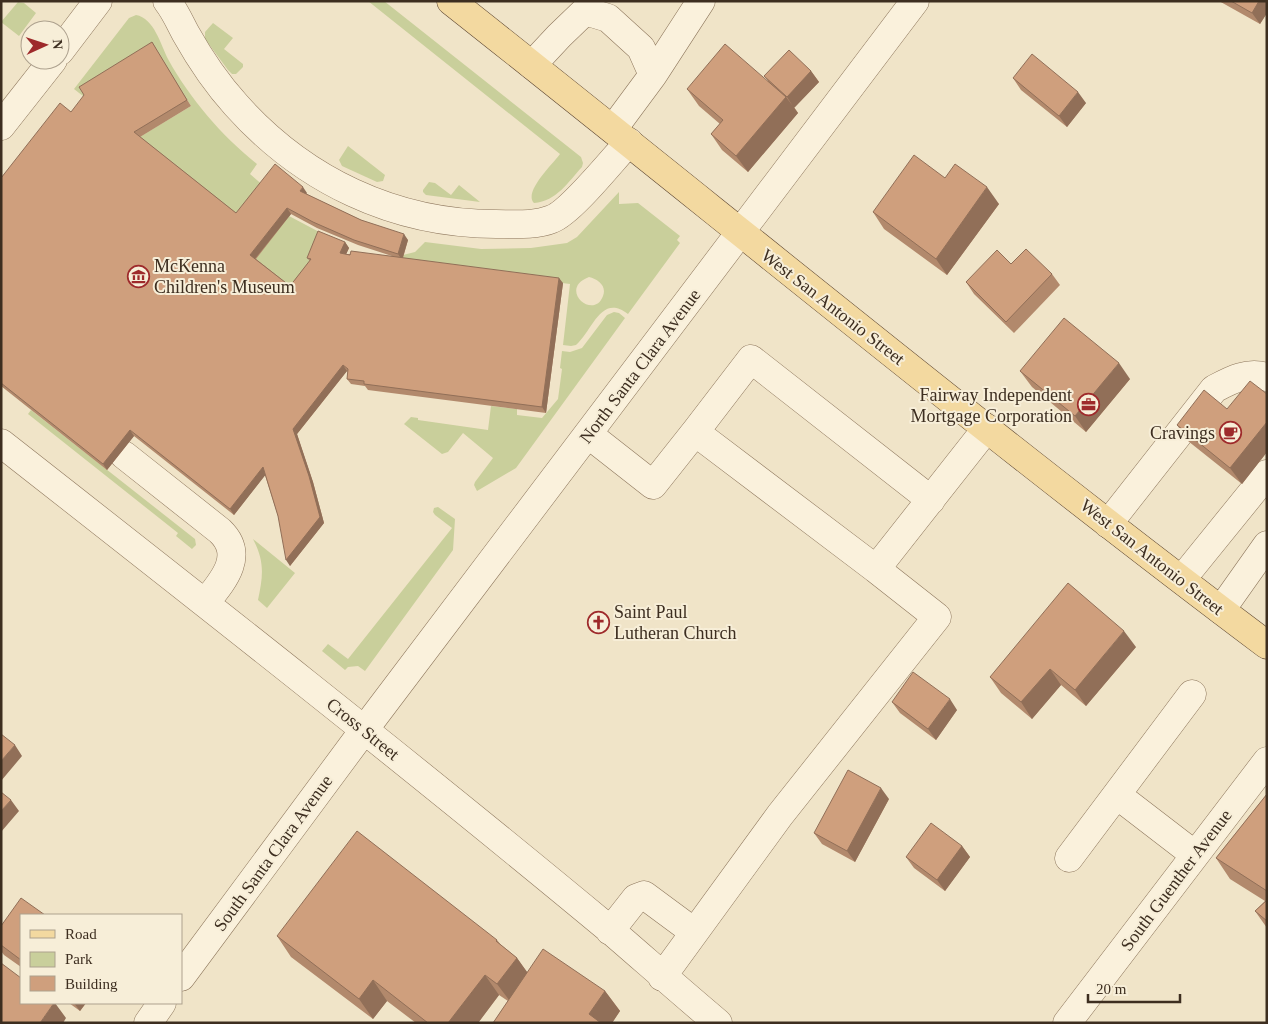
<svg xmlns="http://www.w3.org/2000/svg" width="1268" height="1024" viewBox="0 0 1268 1024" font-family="Georgia,serif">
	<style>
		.green { fill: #c9cf9b; fill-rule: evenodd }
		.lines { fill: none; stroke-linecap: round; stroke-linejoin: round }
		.minor-casing { stroke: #8d765c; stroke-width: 29 }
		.major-casing { stroke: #5b4430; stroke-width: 29 }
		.minor { stroke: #faf1dc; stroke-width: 28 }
		.major { stroke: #f3d9a0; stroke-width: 28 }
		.wall { fill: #b2896c; fill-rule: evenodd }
		.shaded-wall { fill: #916f58 }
		.building { fill: #cf9f7d; stroke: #916f58 }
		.labels { text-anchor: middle; stroke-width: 4; stroke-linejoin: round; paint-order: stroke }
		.poi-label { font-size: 18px; fill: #3d2e20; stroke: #f7eed8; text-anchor: start }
		.street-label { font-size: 18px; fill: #3d2e20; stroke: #f7eed8 }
	</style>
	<rect width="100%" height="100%" fill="#f0e4c8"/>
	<path class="green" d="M368,1H384L581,157L583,163L582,167C568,182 557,201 534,203C523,192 553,164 560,154Z
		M18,2L24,3L36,13L19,36L1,22Z
		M136,15C154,18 161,45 168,59C190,99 222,136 257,164L250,174L265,187L240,219L138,138L191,106L156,48L88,100L74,89L129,18Z
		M213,23L233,38L224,49L243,64V67L236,74H232L228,70L205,39V32Z
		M348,146L385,175L383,181L377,182L342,166L339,160Z
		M429,182L435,183L451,195L459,185L480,202L426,195L423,192V190Z
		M619,192V204L638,203L680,236L677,240L680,243L628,314C601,293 593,330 576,345L571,346L563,345L570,284L383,260L415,252L425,242L481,249L531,248L567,243L577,237ZM589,277C598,279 607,286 603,296C594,321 557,289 589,277Z
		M289,216L323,234L311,263L294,292L254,260Z
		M614,312L619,313L625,318L516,468L477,491L474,485L475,482L493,458L463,433L448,452L442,454L404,424L411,417L418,418V420L488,430L491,406L517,409V415L542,418L558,399L562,369L560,368L562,351L570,352L582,348L607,315Z
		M31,410L195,539L196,545L192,549L176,536L178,533L28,414Z
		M438,507L455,519L453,550L365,671L358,666L348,667L345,670L322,651L328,644L348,659L452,528L435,515L433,512L434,508Z
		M253,539L295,573L267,608L258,600C263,576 265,562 253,539Z"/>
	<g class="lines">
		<defs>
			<path id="minor" d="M167,1C175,11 180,23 186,34C200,59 217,84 236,105C303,180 394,224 496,224C513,224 535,226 552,219C571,212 613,159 629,142
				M60,51L98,1
				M532,65L559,36L585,11L608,18L641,48L653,75L613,129
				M653,75L701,1
				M1,126L53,60
				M695,432L751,359L931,500
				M588,434L653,485L695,432L876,569L987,428
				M1,443C205,603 409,763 609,929C645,960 681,992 718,1023
				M124,455L220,531C246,556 222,582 205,603
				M1108,524L1214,389C1231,380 1247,371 1267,377
				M1182,579L1267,474
				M1221,610L1267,545
				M1117,795L1195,855
				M1069,858L1192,694
				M610,931L636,898L644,895L694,932
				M181,977L364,730L915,1
				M662,977L780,815L937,617L876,569
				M148,1023L162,1003
				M1067,1023L1267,761"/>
			<path id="major" d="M451,1C723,216 990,437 1267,645"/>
		</defs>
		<use href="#minor" class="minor-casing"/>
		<use href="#major" class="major-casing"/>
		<use href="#minor" class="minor"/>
		<use href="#major" class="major"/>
	</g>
	<path class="wall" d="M1219,1H1267V13L1260,24Z
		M152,42L191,106L140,137L236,213L307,193L306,194L361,220L408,240L403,258L563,283L546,413L368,390L365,386L351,384L347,379L348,372L347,371L297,434L313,482L324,523L290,566L278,516L265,475L234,515L134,436L107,470L1,386V178L71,112ZM291,214L317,228L358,245L392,256L346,254L349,248L345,242L307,258L310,261L290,286L256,259Z
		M811,71L819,82L794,108V107L798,113L748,172L722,150L711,134L720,124L699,106L687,89L768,81L764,76Z
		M1013,78L1086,103L1067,127L1021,90Z
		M945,178L999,204L947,275L884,229L873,212Z
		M1011,264L1052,274L1060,285L1014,333L974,294L966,282Z
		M1020,371L1130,379L1086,432L1032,387Z
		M1267,394V452L1242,484L1188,441L1177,425L1227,409Z
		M1136,647L1086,706L1061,685L1032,719L1001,693L990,677Z
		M892,702L957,710L936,740L900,713Z
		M1267,794V928L1255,911L1265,901L1230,879L1216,858Z
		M889,799L855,862L822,844L814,833Z
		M962,846L970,857L945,891L914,868L906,857Z
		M21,915V967L4,955L1,951V926Z
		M277,936L497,940L501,945L517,958L527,972L605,991L620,1011L612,1023H493L508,1001L499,995L478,1023H416L387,1001L373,1019L291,957Z
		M69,1003H86L80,1011Z"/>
	<path class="shaded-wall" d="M1259,1H1267V13L1260,24L1252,13Z
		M811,71L819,82L794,108L787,97Z
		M1078,92L1086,103L1067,127L1059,116Z
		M786,97L798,113L748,172L736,156Z
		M303,187L307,193L304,197L300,191Z
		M987,187L999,204L947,275L936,259Z
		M287,208L291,214L254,260L250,255Z
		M404,234L408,240L402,260L398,254Z
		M345,242L349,248L344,259L340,253Z
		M559,278L563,283L546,413L542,407Z
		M1119,363L1130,379L1086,432L1075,416Z
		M343,365L347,371L297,434L313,482L324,523L290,566L286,560L293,429Z
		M1267,422V452L1242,484L1230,468Z
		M130,430L134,436L107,470L103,464Z
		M263,467L267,473L234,515L230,509Z
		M1124,631L1136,647L1086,706L1075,690Z
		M1050,669L1061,685L1032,719L1021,702Z
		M950,699L957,710L936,740L928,729Z
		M15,745L22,756L1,781V761Z
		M881,788L889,799L855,862L847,851Z
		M11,800L19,811L1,832V811Z
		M962,846L970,857L945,891L937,880Z
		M517,958L532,979L512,1004L497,984Z
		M485,975L499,995L478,1023H448Z
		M373,980L387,1001L373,1019L359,999Z
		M605,991L620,1011L612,1023H595L589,1014Z
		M54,1003H55L66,1018L63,1023H40Z
		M74,1003H86L80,1011Z"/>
	<path class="building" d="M1231,1H1259L1252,13Z
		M152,42L187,100L134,132L236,213L275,164L303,187L300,191L361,220L404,234L398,254L354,240L313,222L287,208L250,255L290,286L311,259L307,258L318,231L345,242L340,253L350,255L351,251L559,278L542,407L364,384V381L347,379L348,369L343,365L293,429L309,476L320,517L286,560L278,516L263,467L230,509L130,430L103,464L1,383V178L60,103L71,112L84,95L79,87Z
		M725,44L786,97L736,156L711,134L723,120L687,89Z
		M789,50L811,71L787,97L764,76Z
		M1032,54L1078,92L1059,116L1013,78Z
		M914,155L945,178L955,164L987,187L936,259L873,212Z
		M1026,249L1052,274L1006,322L966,282L997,250L1011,264Z
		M1064,318L1119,363L1075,416L1020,371Z
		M1250,381L1267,394V422L1230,468L1177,425L1204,390L1227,409Z
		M1068,583L1124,631L1075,690L1050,669L1021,702L990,677Z
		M913,672L950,699L928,729L892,702Z
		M1,734L15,745L1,761Z
		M848,770L881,788L847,851L814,833Z
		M1,792L11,800L1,811Z
		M1267,794V891L1216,858Z
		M931,823L962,846L937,880L906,857Z
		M357,831L497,940L496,941L517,958L497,984L485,975L448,1023H428L373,980L359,999L277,936Z
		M21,898L45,915H21V960L1,945V926Z
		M1267,900V921L1255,911Z
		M543,949L605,991L589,1014L601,1023H493Z
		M1,963L21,978V1003H54L40,1023H1Z"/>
	<defs>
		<symbol id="museum-ring" viewBox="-11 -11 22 22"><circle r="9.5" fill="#f7eed8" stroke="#9e2a2b" stroke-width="1.5"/><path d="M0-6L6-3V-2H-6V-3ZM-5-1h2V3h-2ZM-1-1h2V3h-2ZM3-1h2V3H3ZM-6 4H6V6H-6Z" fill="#9e2a2b"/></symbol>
		<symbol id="office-ring" viewBox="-11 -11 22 22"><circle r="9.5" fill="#f7eed8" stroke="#9e2a2b" stroke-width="1.5"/><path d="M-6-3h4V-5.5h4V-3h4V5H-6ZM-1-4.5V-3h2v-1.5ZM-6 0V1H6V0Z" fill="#9e2a2b"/></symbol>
		<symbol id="cafe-ring" viewBox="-11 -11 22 22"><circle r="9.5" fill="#f7eed8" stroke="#9e2a2b" stroke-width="1.5"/><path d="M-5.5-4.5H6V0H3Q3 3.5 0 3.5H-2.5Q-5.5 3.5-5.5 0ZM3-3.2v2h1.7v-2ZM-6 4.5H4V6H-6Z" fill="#9e2a2b"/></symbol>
		<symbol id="church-ring" viewBox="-11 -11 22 22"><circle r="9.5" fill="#f7eed8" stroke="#9e2a2b" stroke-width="1.5"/><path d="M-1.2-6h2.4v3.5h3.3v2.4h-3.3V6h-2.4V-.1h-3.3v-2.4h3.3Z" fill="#9e2a2b"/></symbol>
	</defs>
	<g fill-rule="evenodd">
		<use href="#museum-ring" x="126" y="264" width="25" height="25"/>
		<use href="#office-ring" x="1076" y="392" width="25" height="25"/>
		<use href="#cafe-ring" x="1218" y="420" width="25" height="25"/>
		<use href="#church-ring" x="586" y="610" width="25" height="25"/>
	</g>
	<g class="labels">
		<g class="poi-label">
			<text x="154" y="272">McKenna<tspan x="154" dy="21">Children's Museum</tspan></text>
			<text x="1072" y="401" text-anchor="end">Fairway Independent<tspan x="1072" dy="21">Mortgage Corporation</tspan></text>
			<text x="1215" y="439" text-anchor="end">Cravings</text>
			<text x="614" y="618">Saint Paul<tspan x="614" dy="21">Lutheran Church</tspan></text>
		</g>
		<g class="street-label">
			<text transform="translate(833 307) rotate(38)" y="6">West San Antonio Street</text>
			<text transform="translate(640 366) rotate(-53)" y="6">North Santa Clara Avenue</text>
			<text transform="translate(1152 557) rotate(38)" y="6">West San Antonio Street</text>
			<text transform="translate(363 729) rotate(39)" y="6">Cross Street</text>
			<text transform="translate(273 853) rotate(-54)" y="6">South Santa Clara Avenue</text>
			<text transform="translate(1176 880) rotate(-53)" y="6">South Guenther Avenue</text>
		</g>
	</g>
	<rect width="1268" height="1024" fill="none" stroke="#3d2e20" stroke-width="5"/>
	<rect x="20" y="914" width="162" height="90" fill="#f7eed8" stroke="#ada18e"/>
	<rect x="30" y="930" width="25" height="8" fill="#f3d9a0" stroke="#ada18e"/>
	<text x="65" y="939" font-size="15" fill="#3d2e20">Road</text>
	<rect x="30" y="952" width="25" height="15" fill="#c9cf9b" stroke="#ada18e"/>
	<text x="65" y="964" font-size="15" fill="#3d2e20">Park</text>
	<rect x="30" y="976" width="25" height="15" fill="#cf9f7d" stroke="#ada18e"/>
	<text x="65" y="989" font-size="15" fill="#3d2e20">Building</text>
	<g transform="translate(45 45) rotate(87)"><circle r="24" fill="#f7eed8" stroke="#ada18e"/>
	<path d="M0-4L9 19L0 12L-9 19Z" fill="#9e2a2b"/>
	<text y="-8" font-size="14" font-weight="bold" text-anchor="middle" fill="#3d2e20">N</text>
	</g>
	<path d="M1088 994v8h92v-8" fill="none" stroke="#3d2e20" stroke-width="2.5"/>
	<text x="1096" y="994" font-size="15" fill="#3d2e20" stroke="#f7eed8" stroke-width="4" paint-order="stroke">20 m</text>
</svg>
